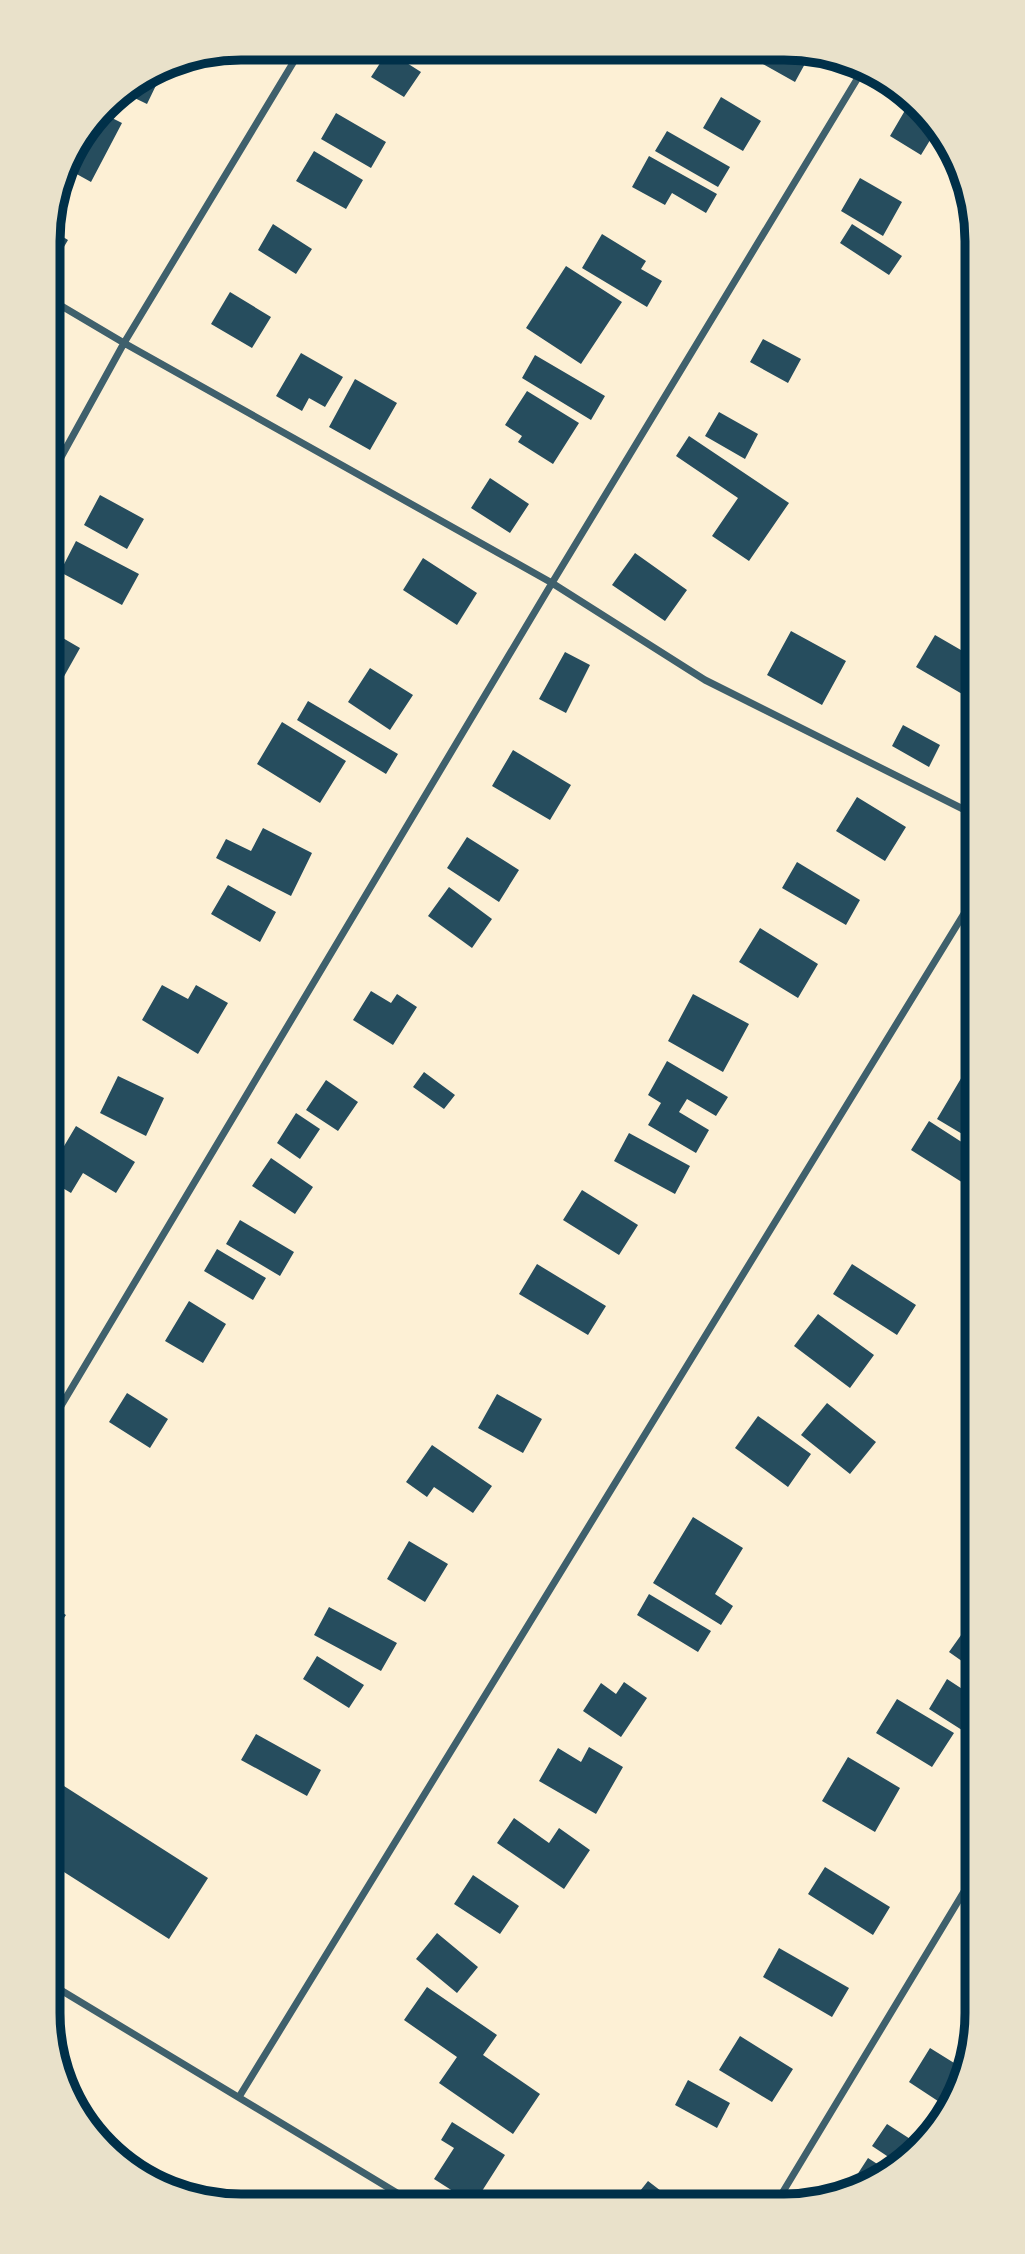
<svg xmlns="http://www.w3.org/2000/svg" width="1025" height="2254" viewBox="0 0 1025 2254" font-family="Manrope,sans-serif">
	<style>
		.building { fill: #264d5e }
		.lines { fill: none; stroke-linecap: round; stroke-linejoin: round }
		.minor { stroke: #3f606c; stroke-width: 7 }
		.rim { fill: none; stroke: #003049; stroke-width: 9 }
	</style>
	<rect width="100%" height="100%" fill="#fdf0d5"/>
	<path class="building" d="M738,50L812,51L795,82Z
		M388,51L421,72L404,97L371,77Z
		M152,71L161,75L147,104L120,91Z
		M721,97L761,121L743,151L703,128Z
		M907,107L927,119L935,132L921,155L890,136Z
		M100,112L122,123L91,182L64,167L67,156Z
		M336,113L386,142L371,168L321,139Z
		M667,131L730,167L718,187L655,151Z
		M314,151L363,180L346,209L296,181Z
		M649,156L717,194L706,213L672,193L665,205L632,187Z
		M860,178L902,202L883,236L841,211Z
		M53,208L59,212L50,229L68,240L51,269L48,267V228Z
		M273,224L312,249L296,274L258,250Z
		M852,224L902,256L889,275L840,243Z
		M602,234L646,261L641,269L662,281L647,307L582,268Z
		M566,266L622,302L581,364L526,328Z
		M230,292L271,317L252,348L211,324Z
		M763,339L801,359L788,383L750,362Z
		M301,353L343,377L325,407L309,398L302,411L276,396Z
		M535,355L605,396L591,420L522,378Z
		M355,379L397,403L370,450L329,427Z
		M527,391L579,423L553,464L518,442L522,436L505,425Z
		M719,412L758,434L745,459L705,436Z
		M689,436L789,503L749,561L712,536L738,498L676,456Z
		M490,478L529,504L510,533L471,508Z
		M100,495L144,519L127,549L84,525Z
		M76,541L139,574L122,605L60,572Z
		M635,553L687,590L665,621L612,585Z
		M423,558L477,593L457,625L403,590Z
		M49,630L80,648L62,680L49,672Z
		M791,631L846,661L822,705L767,675Z
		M935,635L973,657V692L969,698L916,667Z
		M565,652L590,665L566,713L539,699Z
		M370,668L413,695L390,730L348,702Z
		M308,701L398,754L386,774L297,720Z
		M49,702L60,707L49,728Z
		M282,722L346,761L320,803L257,764Z
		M903,725L940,745L929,767L892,746Z
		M513,750L571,785L550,820L492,786Z
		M857,797L906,827L885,861L836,831Z
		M263,828L312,853L291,896L216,858L226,839L251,851Z
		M467,837L519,870L499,902L447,868Z
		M797,862L860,900L846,925L782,888Z
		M228,885L276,912L260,942L211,914Z
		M449,887L492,919L472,948L428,916Z
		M760,928L818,964L798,998L739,962Z
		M162,985L188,999L196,985L228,1003L198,1054L142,1020Z
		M371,991L391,1003L397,994L417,1007L393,1045L353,1020Z
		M693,994L749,1024L723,1072L668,1041Z
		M667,1061L728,1097L716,1116L687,1099L679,1112L709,1130L696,1153L648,1125L661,1103L648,1095Z
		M424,1072L455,1095L444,1109L413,1087Z
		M963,1075L974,1081V1141L937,1119Z
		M118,1076L164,1098L146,1136L100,1113Z
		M326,1080L358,1102L338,1131L306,1110Z
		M296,1113L320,1129L300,1159L277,1143Z
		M929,1121L974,1150V1177L968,1186L911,1150Z
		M76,1126L135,1162L116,1193L83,1173L71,1193L51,1181V1168Z
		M629,1133L690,1166L675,1194L614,1161Z
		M271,1158L313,1187L295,1214L252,1186Z
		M582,1190L638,1225L619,1255L563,1220Z
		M240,1220L294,1252L280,1276L226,1244Z
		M217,1249L266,1278L253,1300L204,1271Z
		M537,1264L606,1306L588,1335L519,1294Z
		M852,1264L916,1305L897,1335L833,1294Z
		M189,1301L226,1324L203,1363L165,1341Z
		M818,1314L874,1355L850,1388L794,1346Z
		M127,1393L168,1419L150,1448L109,1422Z
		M497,1394L542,1419L523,1453L478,1428Z
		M827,1403L876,1442L850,1474L801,1435Z
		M758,1416L811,1454L788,1487L735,1448Z
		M432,1445L492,1486L473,1513L434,1487L427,1497L406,1482Z
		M693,1517L743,1548L715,1594L733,1606L721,1625L653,1583Z
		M409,1541L448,1564L425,1602L387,1579Z
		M649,1594L711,1631L698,1652L637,1615Z
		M52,1606L66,1615L52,1635Z
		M329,1607L397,1643L381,1671L314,1635Z
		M976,1614V1671L949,1652Z
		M317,1656L364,1685L349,1708L303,1679Z
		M947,1679L976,1698V1739L929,1709Z
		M624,1682L647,1698L621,1737L583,1711L601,1683L616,1694Z
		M897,1699L954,1733L932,1767L876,1733Z
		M256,1734L321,1770L307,1796L241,1760Z
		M589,1747L623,1767L596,1814L539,1781L558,1748L581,1762Z
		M848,1757L900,1788L875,1832L822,1801Z
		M53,1779L208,1878L169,1939L53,1865Z
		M514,1818L549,1843L559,1828L590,1850L564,1889L497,1843Z
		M825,1867L890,1907L873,1935L808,1894Z
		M473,1875L519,1906L500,1934L454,1904Z
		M437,1933L478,1967L457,1993L416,1959Z
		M779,1948L849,1988L832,2017L763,1977Z
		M427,1987L497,2035L483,2055L540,2094L513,2134L439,2083L457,2057L404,2020Z
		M740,2036L793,2069L772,2102L719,2070Z
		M930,2048L967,2071L965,2080L947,2107L909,2082Z
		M688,2080L730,2103L717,2128L675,2105Z
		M452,2122L505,2155L475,2202H470L434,2179L454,2148L441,2140Z
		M887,2124L921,2146L896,2162L872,2146Z
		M868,2158L885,2169L850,2190L848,2189Z
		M648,2181L674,2201H632Z"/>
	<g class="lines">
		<path class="minor" d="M48,298L124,343L552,583L705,680L973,814
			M49,479L124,343L302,48
			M52,1421L552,583L862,71
			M54,1986L412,2202
			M239,2097L973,899
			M778,2200L977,1870"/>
	</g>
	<path d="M0 0H1025V2254H0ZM241 60H784A181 181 0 0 1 965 241V2013A181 181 0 0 1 784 2194H241A181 181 0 0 1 60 2013V241A181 181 0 0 1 241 60Z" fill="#e9e1ca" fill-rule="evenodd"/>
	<path class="rim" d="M241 60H784A181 181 0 0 1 965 241V2013A181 181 0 0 1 784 2194H241A181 181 0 0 1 60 2013V241A181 181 0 0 1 241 60Z"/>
</svg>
